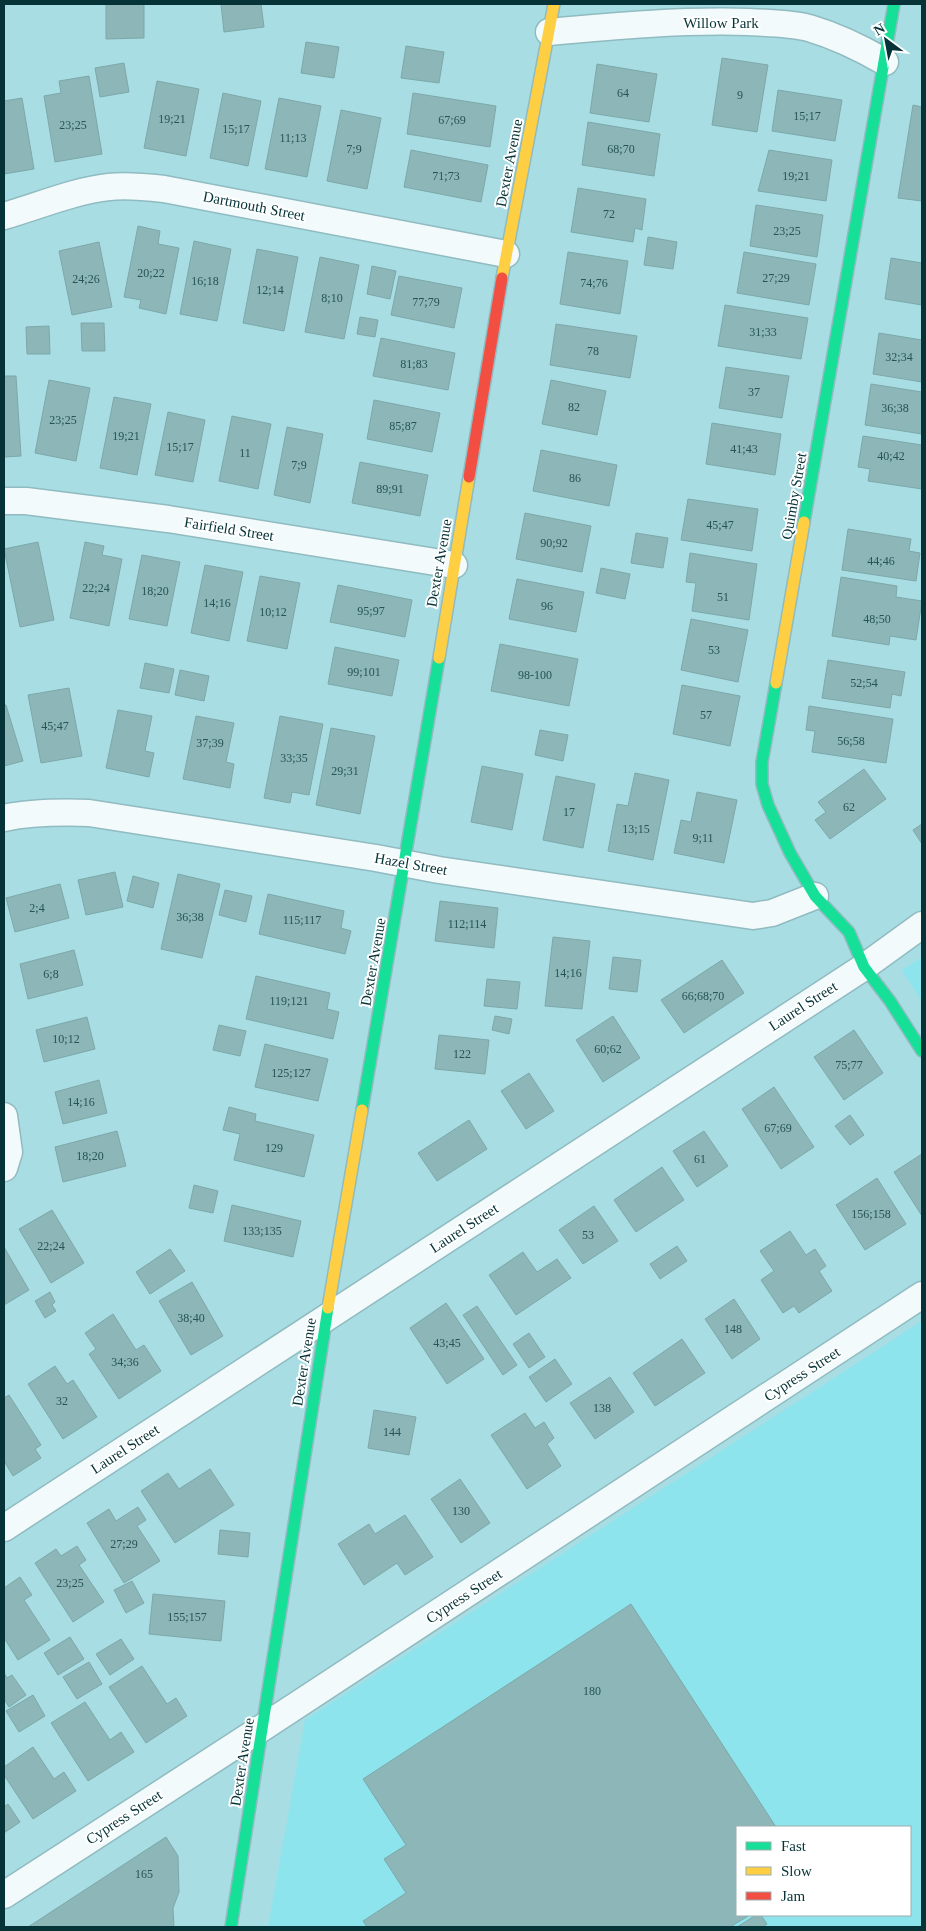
<svg xmlns="http://www.w3.org/2000/svg" width="926" height="1931" viewBox="0 0 926 1931" font-family="Georgia,serif">
	<style>
		.built { fill: #8ee4ed; fill-rule: evenodd }
		.building { fill: #8cb6b7; stroke: #7da8a9 }
		.lines { fill: none; stroke-linecap: round; stroke-linejoin: round }
		.street-casing { stroke: #90bbc0; stroke-width: 29 }
		.fast-casing { stroke: #90bbc0; stroke-width: 14 }
		.slow-casing { stroke: #90bbc0; stroke-width: 14 }
		.jam-casing { stroke: #90bbc0; stroke-width: 14 }
		.street { stroke: #f2fafb; stroke-width: 26 }
		.fast { stroke: #16e098; stroke-width: 11 }
		.slow { stroke: #ffcf43; stroke-width: 11 }
		.jam { stroke: #f24e42; stroke-width: 11 }
		.labels { text-anchor: middle; stroke-width: 4; stroke-linejoin: round; paint-order: stroke }
		.number-label { font-size: 12px; fill: #275457 }
		.street-label { font-size: 15px; fill: #053337; stroke: #fff }
	</style>
	<rect width="100%" height="100%" fill="#a8dde4"/>
	<path class="built" d="M922,957V1002L902,970Z
		M922,1321V1927H268L305,1720ZM737,1827H910V1915H737Z"/>
	<path class="building" d="M106,4H144V38L106,39Z
		M221,4H261L264,27L224,32Z
		M306,42L339,47L334,78L301,73Z
		M406,46L444,52L439,83L401,78Z
		M722,58L768,65L757,132L712,125Z
		M124,63L129,92L100,97L95,68Z
		M597,64L657,74L649,122L590,113Z
		M89,76L102,154L55,162L44,96L61,93L59,81Z
		M157,81L199,89L186,156L144,148Z
		M778,90L842,100L835,141L772,131Z
		M223,93L261,101L248,166L210,158Z
		M413,93L496,106L490,147L407,134Z
		M22,98L34,169L4,174V101Z
		M279,98L321,106L307,177L265,169Z
		M913,105L922,107V201L898,198Z
		M341,110L381,118L367,189L327,181Z
		M588,122L660,134L654,176L582,165Z
		M411,150L488,165L481,202L404,187Z
		M769,150L832,160L826,201L758,191Z
		M578,188L646,199L642,230L635,228L633,242L571,232Z
		M756,205L823,215L817,257L750,246Z
		M138,226L160,231L158,244L179,248L166,314L139,308L141,300L124,297Z
		M648,237L677,242L673,269L644,265Z
		M194,241L231,249L217,321L180,314Z
		M99,242L112,307L72,315L59,251Z
		M257,249L298,257L284,331L243,323Z
		M568,252L628,261L620,314L560,304Z
		M744,252L816,264L809,305L737,293Z
		M320,257L359,265L344,339L305,332Z
		M891,258L922,263V305L885,299Z
		M372,266L396,271L390,299L367,294Z
		M399,276L462,288L454,328L391,315Z
		M725,305L808,318L801,359L718,346Z
		M360,317L378,320L375,337L357,334Z
		M81,323H104L105,351H82Z
		M556,324L637,336L630,378L550,365Z
		M49,326L50,354H27L26,327Z
		M879,333L922,340V382L873,374Z
		M381,338L455,353L448,390L373,376Z
		M726,367L789,376L782,418L719,408Z
		M4,376H16L21,456L4,457Z
		M49,380L90,388L76,461L35,453Z
		M551,380L606,391L597,435L542,424Z
		M871,384L922,392V434L865,425Z
		M114,397L151,404L137,475L100,468Z
		M374,400L440,413L432,452L367,439Z
		M168,412L205,420L193,482L155,475Z
		M232,416L271,424L258,489L219,481Z
		M712,423L781,434L775,475L706,464Z
		M287,427L323,434L310,503L274,495Z
		M863,436L922,445V489L868,481L870,469L858,467Z
		M541,450L617,465L609,506L533,491Z
		M360,462L428,475L420,516L352,503Z
		M688,499L758,509L752,551L681,540Z
		M525,513L591,526L582,572L516,559Z
		M848,529L911,539L909,551L920,553L916,581L842,570Z
		M636,533L668,538L663,568L631,563Z
		M38,542L54,620L20,627L4,549Z
		M85,542L104,546L102,555L122,559L109,626L70,618Z
		M690,553L757,564L749,620L692,611L696,583L686,582Z
		M142,555L180,562L167,626L129,619Z
		M205,565L243,572L229,641L191,633Z
		M601,568L630,574L625,599L596,593Z
		M260,576L300,583L287,649L247,641Z
		M841,577L897,586L896,597L922,601L916,640L890,636L889,645L832,636Z
		M517,579L584,592L576,632L509,619Z
		M338,585L412,600L405,637L330,622Z
		M691,619L748,630L738,682L681,670Z
		M500,644L578,659L569,706L491,691Z
		M335,647L399,660L392,696L328,684Z
		M828,660L905,672L901,696L892,694L890,708L822,698Z
		M145,663L174,669L169,693L140,688Z
		M180,670L209,676L204,701L175,695Z
		M682,685L740,696L730,746L673,734Z
		M69,688L82,756L41,763L28,695Z
		M4,705H6L23,761L4,766Z
		M809,706L893,719L886,763L812,752L815,731L806,730Z
		M118,710L152,716L145,751L154,753L149,777L106,768Z
		M196,716L234,723L226,762L234,764L230,788L183,779Z
		M280,716L323,724L309,795L292,792L290,803L264,798Z
		M331,728L375,736L360,814L316,805Z
		M540,730L568,735L563,761L535,755Z
		M482,766L523,774L512,830L471,822Z
		M864,769L886,799L830,839L815,820L826,812L818,802Z
		M635,773L669,780L653,860L608,851L617,804L628,806Z
		M556,776L595,784L583,848L543,840Z
		M697,792L737,800L724,863L674,853L681,820L691,822Z
		M922,824V844L913,830Z
		M115,872L123,907L86,915L78,880Z
		M178,874L220,884L202,958L161,949Z
		M133,876L159,883L153,908L127,901Z
		M60,884L69,918L15,932L6,898Z
		M225,890L252,896L246,922L219,915Z
		M268,894L344,911L341,928L351,931L345,954L259,934Z
		M440,901L498,908L494,948L435,941Z
		M553,937L590,941L582,1009L545,1006Z
		M74,950L83,985L28,999L20,964Z
		M613,957L641,960L637,992L609,989Z
		M722,960L744,993L684,1033L661,1000Z
		M256,976L330,993L327,1009L339,1012L333,1039L246,1019Z
		M487,979L520,982L517,1009L484,1006Z
		M495,1016L512,1019L509,1034L492,1030Z
		M613,1016L640,1058L603,1082L576,1040Z
		M87,1017L95,1049L44,1062L36,1030Z
		M219,1025L246,1031L240,1056L213,1050Z
		M854,1030L883,1073L844,1100L814,1057Z
		M439,1035L489,1040L485,1074L435,1069Z
		M265,1044L328,1059L318,1101L255,1087Z
		M529,1073L554,1111L526,1129L501,1091Z
		M99,1080L107,1113L63,1124L55,1092Z
		M774,1087L814,1147L781,1169L742,1109Z
		M229,1107L256,1114L255,1121L314,1135L304,1177L234,1160L240,1134L223,1130Z
		M850,1115L864,1135L850,1145L835,1126Z
		M469,1120L487,1149L437,1181L418,1153Z
		M117,1131L126,1166L63,1182L55,1147Z
		M704,1131L728,1166L697,1187L673,1151Z
		M922,1154V1216L894,1172Z
		M662,1167L684,1200L636,1232L614,1200Z
		M877,1178L906,1224L865,1250L836,1205Z
		M194,1185L218,1191L213,1213L189,1208Z
		M232,1205L301,1221L293,1257L224,1241Z
		M594,1206L618,1241L583,1264L559,1230Z
		M52,1210L84,1263L51,1283L19,1229Z
		M790,1231L806,1255L815,1249L826,1266L819,1271L832,1291L799,1313L794,1306L783,1313L761,1280L774,1271L760,1251Z
		M677,1246L687,1261L660,1279L650,1264Z
		M4,1247L29,1290L4,1305Z
		M170,1249L185,1271L150,1294L136,1272Z
		M523,1252L537,1272L557,1259L571,1278L516,1315L489,1275Z
		M192,1282L223,1336L191,1355L159,1301Z
		M50,1292L55,1302L52,1305L56,1311L45,1318L35,1301Z
		M734,1299L760,1339L732,1359L705,1319Z
		M446,1303L484,1359L447,1384L410,1328Z
		M477,1306L517,1365L503,1375L463,1315Z
		M113,1314L136,1350L144,1345L161,1371L119,1399L89,1354L96,1349L85,1333Z
		M529,1333L545,1357L529,1368L513,1344Z
		M682,1339L705,1373L655,1406L633,1373Z
		M555,1359L572,1384L546,1402L529,1377Z
		M55,1366L67,1384L73,1380L97,1417L63,1439L28,1384Z
		M610,1377L634,1412L595,1439L570,1403Z
		M9,1395L41,1445L35,1449L41,1458L13,1476L4,1461V1398Z
		M374,1410L416,1417L409,1455L368,1448Z
		M525,1413L535,1428L544,1422L554,1438L547,1444L561,1466L527,1489L491,1435Z
		M210,1469L234,1505L175,1543L141,1491L168,1473L179,1489Z
		M460,1479L490,1523L461,1543L431,1499Z
		M138,1507L146,1520L137,1526L160,1561L124,1583L87,1523L109,1509L116,1521Z
		M405,1515L433,1557L405,1575L397,1563L364,1585L338,1544L369,1524L375,1534Z
		M220,1530L250,1533L248,1557L218,1554Z
		M77,1546L86,1560L79,1565L104,1602L73,1622L35,1563L56,1549L61,1556Z
		M20,1577L32,1595L24,1600L50,1640L18,1660L4,1638V1588Z
		M132,1581L144,1603L126,1613L114,1590Z
		M153,1594L225,1601L221,1641L149,1634Z
		M631,1604L776,1827H737V1915H750L730,1927H367L363,1921L406,1893L384,1859L406,1845L363,1779Z
		M70,1637L84,1659L58,1675L44,1653Z
		M121,1639L134,1659L110,1675L96,1654Z
		M89,1662L102,1684L77,1699L63,1677Z
		M142,1666L167,1704L176,1698L187,1716L146,1743L109,1687Z
		M4,1673L7,1678L12,1675L26,1695L9,1707L4,1699Z
		M33,1695L45,1716L19,1732L6,1711Z
		M85,1702L110,1740L121,1732L134,1752L88,1781L51,1723Z
		M33,1747L54,1779L64,1772L76,1791L33,1819L4,1775V1767Z
		M8,1804L20,1822L4,1833V1807Z
		M166,1837L178,1856L179,1892L173,1908L174,1927H28Z
		M756,1915H761L767,1924L763,1927H737Z"/>
	<g class="lines">
		<defs>
			<path id="street" d="M549,32C615,26 682,20 748,22C768,23 789,23 809,28C836,36 861,48 885,62
				M4,216C39,206 73,191 109,187C127,185 146,187 164,189L506,254
				M4,501H26L168,519L454,565
				M4,818C32,812 60,812 89,813L376,858L439,870L753,916L772,913L815,896
				M4,1116L9,1152L4,1168
				M4,1528L864,967L922,925
				M4,1895L262,1728L922,1295"/>
			<path id="fast" d="M804,522L894,4
				M776,683L762,762V784L768,805L790,853L815,896L849,932L864,967L890,1001L922,1051
				M362,1110L439,658
				M231,1927L328,1308"/>
			<path id="slow" d="M502,278L554,4
				M439,658L469,477
				M776,683L804,522
				M328,1308L362,1110"/>
			<path id="jam" d="M469,477L502,278"/>
		</defs>
		<use href="#street" class="street-casing"/>
		<use href="#fast" class="fast-casing"/>
		<use href="#slow" class="slow-casing"/>
		<use href="#jam" class="jam-casing"/>
		<use href="#street" class="street"/>
		<use href="#fast" class="fast"/>
		<use href="#slow" class="slow"/>
		<use href="#jam" class="jam"/>
	</g>
	<g class="labels">
		<g class="number-label">
			<text x="623" y="97">64</text>
			<text x="740" y="99">9</text>
			<text x="807" y="120">15;17</text>
			<text x="172" y="123">19;21</text>
			<text x="452" y="124">67;69</text>
			<text x="73" y="129">23;25</text>
			<text x="236" y="133">15;17</text>
			<text x="293" y="142">11;13</text>
			<text x="354" y="153">7;9</text>
			<text x="621" y="153">68;70</text>
			<text x="446" y="180">71;73</text>
			<text x="796" y="180">19;21</text>
			<text x="609" y="218">72</text>
			<text x="787" y="235">23;25</text>
			<text x="151" y="277">20;22</text>
			<text x="776" y="282">27;29</text>
			<text x="86" y="283">24;26</text>
			<text x="205" y="285">16;18</text>
			<text x="594" y="287">74;76</text>
			<text x="270" y="294">12;14</text>
			<text x="332" y="302">8;10</text>
			<text x="426" y="306">77;79</text>
			<text x="763" y="336">31;33</text>
			<text x="593" y="355">78</text>
			<text x="899" y="361">32;34</text>
			<text x="414" y="368">81;83</text>
			<text x="754" y="396">37</text>
			<text x="574" y="411">82</text>
			<text x="895" y="412">36;38</text>
			<text x="63" y="424">23;25</text>
			<text x="403" y="430">85;87</text>
			<text x="126" y="440">19;21</text>
			<text x="180" y="451">15;17</text>
			<text x="744" y="453">41;43</text>
			<text x="245" y="457">11</text>
			<text x="891" y="460">40;42</text>
			<text x="299" y="469">7;9</text>
			<text x="575" y="482">86</text>
			<text x="390" y="493">89;91</text>
			<text x="720" y="529">45;47</text>
			<text x="554" y="547">90;92</text>
			<text x="881" y="565">44;46</text>
			<text x="96" y="592">22;24</text>
			<text x="155" y="595">18;20</text>
			<text x="723" y="601">51</text>
			<text x="217" y="607">14;16</text>
			<text x="547" y="610">96</text>
			<text x="371" y="615">95;97</text>
			<text x="273" y="616">10;12</text>
			<text x="877" y="623">48;50</text>
			<text x="714" y="654">53</text>
			<text x="364" y="676">99;101</text>
			<text x="535" y="679">98-100</text>
			<text x="864" y="687">52;54</text>
			<text x="706" y="719">57</text>
			<text x="55" y="730">45;47</text>
			<text x="851" y="745">56;58</text>
			<text x="210" y="747">37;39</text>
			<text x="294" y="762">33;35</text>
			<text x="345" y="775">29;31</text>
			<text x="849" y="811">62</text>
			<text x="569" y="816">17</text>
			<text x="636" y="833">13;15</text>
			<text x="703" y="842">9;11</text>
			<text x="37" y="912">2;4</text>
			<text x="190" y="921">36;38</text>
			<text x="302" y="924">115;117</text>
			<text x="467" y="928">112;114</text>
			<text x="568" y="977">14;16</text>
			<text x="51" y="978">6;8</text>
			<text x="703" y="1000">66;68;70</text>
			<text x="289" y="1005">119;121</text>
			<text x="66" y="1043">10;12</text>
			<text x="608" y="1053">60;62</text>
			<text x="462" y="1058">122</text>
			<text x="849" y="1069">75;77</text>
			<text x="291" y="1077">125;127</text>
			<text x="81" y="1106">14;16</text>
			<text x="778" y="1132">67;69</text>
			<text x="274" y="1152">129</text>
			<text x="90" y="1160">18;20</text>
			<text x="700" y="1163">61</text>
			<text x="871" y="1218">156;158</text>
			<text x="262" y="1235">133;135</text>
			<text x="588" y="1239">53</text>
			<text x="51" y="1250">22;24</text>
			<text x="191" y="1322">38;40</text>
			<text x="733" y="1333">148</text>
			<text x="447" y="1347">43;45</text>
			<text x="125" y="1366">34;36</text>
			<text x="62" y="1405">32</text>
			<text x="602" y="1412">138</text>
			<text x="392" y="1436">144</text>
			<text x="461" y="1515">130</text>
			<text x="124" y="1548">27;29</text>
			<text x="70" y="1587">23;25</text>
			<text x="187" y="1621">155;157</text>
			<text x="592" y="1695">180</text>
			<text x="144" y="1878">165</text>
		</g>
		<g class="street-label">
			<text x="721" y="28">Willow Park</text>
			<text transform="translate(509 163) rotate(-79)" y="5">Dexter Avenue</text>
			<text transform="translate(254 206) rotate(11)" y="5">Dartmouth Street</text>
			<text transform="translate(794 496) rotate(-80)" y="5">Quimby Street</text>
			<text transform="translate(229 529) rotate(9)" y="5">Fairfield Street</text>
			<text transform="translate(439 563) rotate(-80)" y="5">Dexter Avenue</text>
			<text transform="translate(411 864) rotate(10)" y="5">Hazel Street</text>
			<text transform="translate(373 962) rotate(-80)" y="5">Dexter Avenue</text>
			<text transform="translate(803 1006) rotate(-33)" y="5">Laurel Street</text>
			<text transform="translate(464 1228) rotate(-33)" y="5">Laurel Street</text>
			<text transform="translate(304 1362) rotate(-81)" y="5">Dexter Avenue</text>
			<text transform="translate(802 1374) rotate(-33)" y="5">Cypress Street</text>
			<text transform="translate(125 1449) rotate(-33)" y="5">Laurel Street</text>
			<text transform="translate(464 1596) rotate(-33)" y="5">Cypress Street</text>
			<text transform="translate(242 1762) rotate(-81)" y="5">Dexter Avenue</text>
			<text transform="translate(124 1817) rotate(-33)" y="5">Cypress Street</text>
		</g>
	</g>
	<rect width="926" height="1931" fill="none" stroke="#053337" stroke-width="10"/>
	<rect x="736" y="1826" width="175" height="90" fill="#ffffff" stroke="#9badaf"/>
	<rect x="746" y="1842" width="25" height="8" fill="#16e098" stroke="#9badaf"/>
	<text x="781" y="1851" font-size="15" fill="#053337">Fast</text>
	<rect x="746" y="1867" width="25" height="8" fill="#ffcf43" stroke="#9badaf"/>
	<text x="781" y="1876" font-size="15" fill="#053337">Slow</text>
	<rect x="746" y="1892" width="25" height="8" fill="#f24e42" stroke="#9badaf"/>
	<text x="781" y="1901" font-size="15" fill="#053337">Jam</text>
	<g transform="translate(886 40) rotate(328)" stroke="#ffffff" stroke-width="4" paint-order="stroke">
	<path d="M0-4L9 19L0 12L-9 19Z" fill="#053337"/>
	<text y="-8" font-size="14" font-weight="bold" text-anchor="middle" fill="#053337">N</text>
	</g>
</svg>
